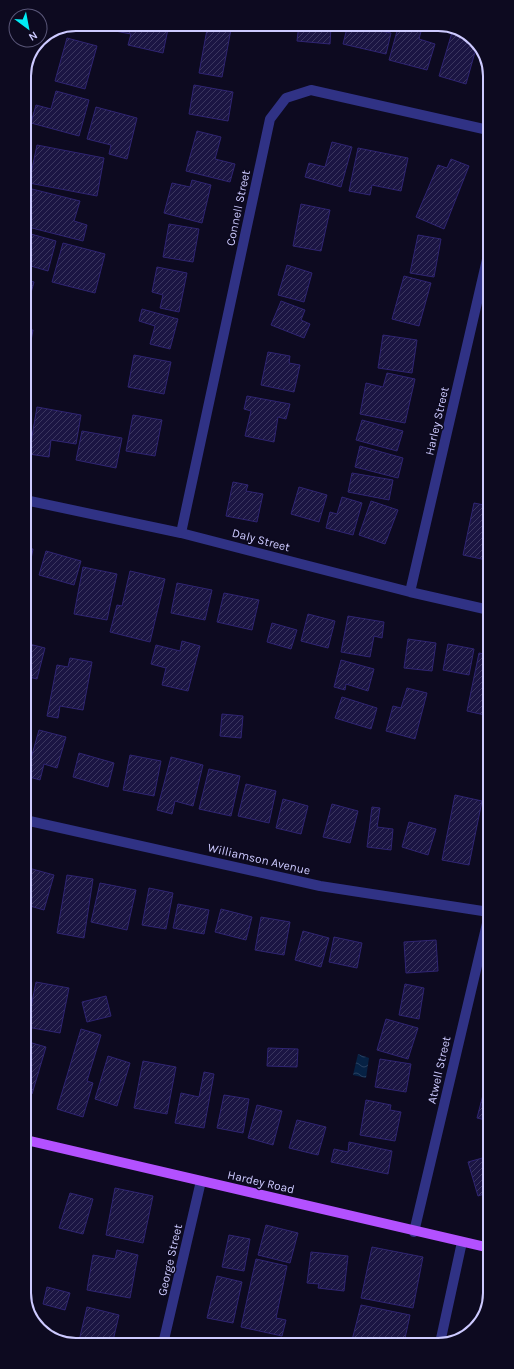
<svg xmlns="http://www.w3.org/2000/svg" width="514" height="1369" viewBox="0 0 514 1369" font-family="Karla,sans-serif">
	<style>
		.water { fill: url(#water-waves) }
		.building { fill: url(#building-hatch); stroke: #2f2472 }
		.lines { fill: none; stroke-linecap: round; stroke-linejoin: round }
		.minor { stroke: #303285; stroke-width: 10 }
		.major { stroke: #b351ff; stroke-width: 10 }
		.labels { text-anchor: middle; stroke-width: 3; stroke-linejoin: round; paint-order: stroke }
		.street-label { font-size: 12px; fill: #cdcaff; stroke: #0d0a20 }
		.rim { fill: none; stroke: #cdcaff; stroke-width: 2 }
	</style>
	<defs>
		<pattern id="water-waves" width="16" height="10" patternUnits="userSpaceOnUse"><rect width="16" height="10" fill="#062144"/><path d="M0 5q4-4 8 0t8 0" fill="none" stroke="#294060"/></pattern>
		<pattern id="building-hatch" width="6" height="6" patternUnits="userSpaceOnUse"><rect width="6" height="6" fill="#1b1543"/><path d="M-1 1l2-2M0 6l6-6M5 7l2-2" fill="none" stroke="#3b365f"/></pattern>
	</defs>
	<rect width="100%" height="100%" fill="#0d0a20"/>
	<path class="water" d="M358,1054L369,1058L366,1078L353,1075Z"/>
	<path class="building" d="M117,24H169L163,53L128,45L131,34L115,31Z
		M208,24H232L222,77L199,73Z
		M270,24H292L291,28Z
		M299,24H341L340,28L331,27L330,44L297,41Z
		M348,24H381L380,31L391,33L386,54L343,44Z
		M399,24H408L422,28L419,39L435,44L427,70L389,60Z
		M453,29L472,37L477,45L466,84L439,76Z
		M67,38L97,46L85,89L55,81Z
		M194,85L233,92L228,121L189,114Z
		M56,91L89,100L79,136L31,123L36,105L51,109Z
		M96,107L137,118L127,159L109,154L111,145L87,139Z
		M197,131L221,137L215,159L235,164L230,182L186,171Z
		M332,142L352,147L341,187L305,177L309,163L325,167Z
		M37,145L104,158L97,196L29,183Z
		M358,148L408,158L401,191L372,185L370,195L349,191Z
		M451,159L469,166L444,229L416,217L438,165L447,168Z
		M192,180L211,185L202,223L164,213L172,183L190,187Z
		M28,188L80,201L74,221L87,225L83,241L24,226V204Z
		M301,204L330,210L321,251L293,246Z
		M169,224L199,229L193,262L163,257Z
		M31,234L56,241L48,271L24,264V258Z
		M418,235L441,239L434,277L410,273Z
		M63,243L105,254L95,293L52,282Z
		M287,265L312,273L304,302L278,295Z
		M157,267L187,273L179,312L160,308L163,295L152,292Z
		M404,276L431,283L419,326L392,319Z
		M24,279L34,282L24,318Z
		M281,301L305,310L301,320L310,324L304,338L271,325Z
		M142,309L178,319L170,349L150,344L155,326L139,321Z
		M24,329L33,330L27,363L25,362Z
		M383,335L417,340L412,373L378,368Z
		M268,352L290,356L289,363L300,365L294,392L261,385Z
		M134,355L171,362L164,394L128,387Z
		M387,373L415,379L405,423L360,414L366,383L383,387Z
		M247,396L290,404L286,419L278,417L274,442L245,436L251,411L244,409Z
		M37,407L81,415L76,444L51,440L49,457L29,454Z
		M133,415L162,420L155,456L126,451Z
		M362,420L403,431L397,451L356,440Z
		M82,431L122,438L116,468L76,460Z
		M360,446L403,458L398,478L355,467Z
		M352,473L393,480L389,500L348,492Z
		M233,482L248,485L246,491L263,494L257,522L226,516Z
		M299,487L327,495L319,522L291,514Z
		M342,497L362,503L353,535L326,528L330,512L337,514Z
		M371,501L398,510L385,544L359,535Z
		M474,503L489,506V548L486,560L463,555Z
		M25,547L33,549L28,575L25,574Z
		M46,551L81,561L74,585L39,575Z
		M83,567L117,574L107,620L74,614Z
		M130,571L165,579L150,642L110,632L117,605L122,606Z
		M177,583L212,590L205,620L171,613Z
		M224,593L259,600L252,630L217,622Z
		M308,614L335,621L328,648L301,641Z
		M348,616L384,622L382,638L374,636L370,657L341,652Z
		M272,623L297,630L291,649L267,642Z
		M408,639L436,643L432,671L404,668Z
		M182,641L200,646L188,691L162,685L166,668L151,664L156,645L180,651Z
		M25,643L45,648L37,679L25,676Z
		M448,644L474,649L469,675L443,670Z
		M479,653L489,655V716L467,711Z
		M70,658L92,662L83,710L60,706L58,718L47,716L57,665L68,667Z
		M341,660L374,669L368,691L346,684L345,690L334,687Z
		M407,688L427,693L415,739L386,731L393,706L401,708Z
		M342,697L377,708L371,729L335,718Z
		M222,714L243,716L241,738L220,736Z
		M25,718L30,719L25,747Z
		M39,730L66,737L57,768L44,764L40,780L26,776Z
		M79,753L114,763L108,787L73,777Z
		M130,755L161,761L154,796L123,790Z
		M171,757L203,765L193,806L175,801L172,814L157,810Z
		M209,769L240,776L231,816L199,809Z
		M246,784L276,791L269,823L238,816Z
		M455,795L482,801L469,865L442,860Z
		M283,799L308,806L301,834L276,828Z
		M332,804L358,811L350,843L323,837Z
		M372,807L380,808L377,827L393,829L391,850L367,847Z
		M409,822L436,829L428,855L402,847Z
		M489,823V860L483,858Z
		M25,867L54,875L44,910L30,906L32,898L25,896Z
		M67,875L93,879L84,938L57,933Z
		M100,883L136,890L127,930L91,922Z
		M149,888L173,893L166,929L142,925Z
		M178,904L209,910L204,934L173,928Z
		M221,909L252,917L246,940L215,932Z
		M261,917L290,922L284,955L255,950Z
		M303,931L329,938L321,967L295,960Z
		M334,937L362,943L357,968L329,962Z
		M436,940L438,971L406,973L404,942Z
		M36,982L69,988L60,1033L27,1027Z
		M405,984L424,988L419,1019L399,1015Z
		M106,996L111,1016L87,1022L82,1002Z
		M386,1019L418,1028L408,1059L377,1050Z
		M81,1029L101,1035L87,1081L93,1083L83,1117L57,1109Z
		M25,1041L46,1047L32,1094L26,1092Z
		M268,1048L298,1049L297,1067L267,1066Z
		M108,1056L130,1063L117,1106L95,1099Z
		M380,1059L411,1064L406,1092L375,1087Z
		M143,1061L176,1067L167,1114L134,1108Z
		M204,1072L214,1074L204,1128L175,1123L181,1093L199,1097Z
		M484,1091L490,1092V1121L477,1118Z
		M224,1095L249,1099L243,1133L217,1128Z
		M366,1100L391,1105L390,1110L401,1112L395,1141L360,1135Z
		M257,1105L282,1111L273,1145L248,1138Z
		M297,1120L326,1127L318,1155L289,1148Z
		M349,1142L392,1151L388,1174L331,1162L334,1149L348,1152Z
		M486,1157L490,1172V1192L478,1196L468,1162Z
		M115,1188L153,1196L143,1243L106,1235Z
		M70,1193L93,1199L83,1234L59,1228Z
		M266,1225L298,1233L290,1263L258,1255Z
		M229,1235L250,1239L244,1271L222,1267Z
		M372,1247L423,1257L413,1308L361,1298Z
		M117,1250L138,1255L130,1298L87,1290L93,1255L115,1259Z
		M311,1252L348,1256L344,1291L318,1288L319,1284L307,1283Z
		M256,1259L287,1266L276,1318L286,1320L282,1336L241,1327Z
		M217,1276L242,1282L233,1323L207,1318Z
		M47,1287L70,1293L65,1310L43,1304Z
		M361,1305L410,1315L404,1343L351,1344Z
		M87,1307L119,1315L112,1345H78Z"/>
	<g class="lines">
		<path class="minor" d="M25,500L181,533L410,592L489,610
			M181,533L270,119L286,98L311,90L488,130
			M410,592L488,255
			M25,820L320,886L489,912
			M414,1232L489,915
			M440,1343L462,1242
			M163,1344L201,1181"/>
		<path class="major" d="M26,1140L490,1248"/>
	</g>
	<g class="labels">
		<g class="street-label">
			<text transform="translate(238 208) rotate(-78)" y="4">Connell Street</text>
			<text transform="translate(437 421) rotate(-77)" y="4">Harley Street</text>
			<text transform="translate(261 540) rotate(15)" y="4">Daly Street</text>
			<text transform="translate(259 859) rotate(13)" y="4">Williamson Avenue</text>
			<text transform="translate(439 1070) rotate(-77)" y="4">Atwell Street</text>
			<text transform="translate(261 1182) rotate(13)" y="4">Hardey Road</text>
			<text transform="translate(170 1260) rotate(-77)" y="4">George Street</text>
		</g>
	</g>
	<path d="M0 0H514V1369H0ZM76 31H438A45 45 0 0 1 483 76V1293A45 45 0 0 1 438 1338H76A45 45 0 0 1 31 1293V76A45 45 0 0 1 76 31Z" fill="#0d0a20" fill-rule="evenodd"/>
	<path class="rim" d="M76 31H438A45 45 0 0 1 483 76V1293A45 45 0 0 1 438 1338H76A45 45 0 0 1 31 1293V76A45 45 0 0 1 76 31Z"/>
	<g transform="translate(28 28) rotate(148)"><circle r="19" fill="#0d0a20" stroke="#5a5779"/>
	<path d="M0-3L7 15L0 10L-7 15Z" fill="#00ecf5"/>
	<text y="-6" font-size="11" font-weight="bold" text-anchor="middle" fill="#cdcaff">N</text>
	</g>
</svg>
